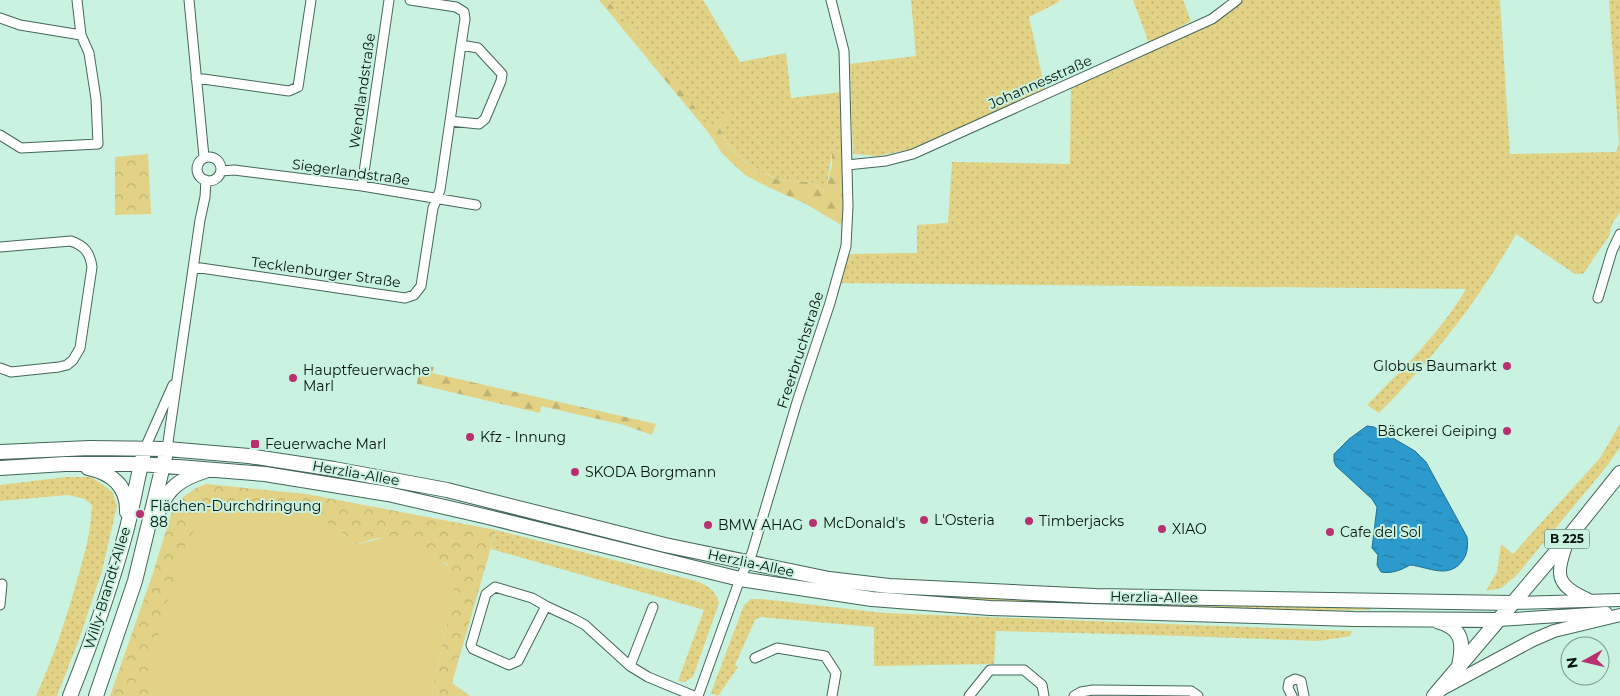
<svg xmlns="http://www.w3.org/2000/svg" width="1620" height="696" viewBox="0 0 1620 696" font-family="Montserrat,sans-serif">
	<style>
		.grass { fill: url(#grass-dots) }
		.forest { fill: url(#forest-firs) }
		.park { fill: url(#park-crowns) }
		.garden { fill: #e1d286 }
		.water { fill: url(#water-ripples); stroke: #217293 }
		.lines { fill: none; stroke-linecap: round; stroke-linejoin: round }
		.minor-casing { stroke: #436758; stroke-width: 11 }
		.secondary-casing { stroke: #436758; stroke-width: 14 }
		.primary-casing { stroke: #436758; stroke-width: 16 }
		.minor { stroke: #fff; stroke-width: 9 }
		.secondary { stroke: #fff; stroke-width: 12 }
		.primary { stroke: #fff; stroke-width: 14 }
		.poi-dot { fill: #b83070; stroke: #caf2e0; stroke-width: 2 }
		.labels { text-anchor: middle; stroke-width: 4; stroke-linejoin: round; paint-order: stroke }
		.shield { fill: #caf2e0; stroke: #41574e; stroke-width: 1 }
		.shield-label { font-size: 12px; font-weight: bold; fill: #06150f }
		.street-label { font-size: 14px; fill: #06150f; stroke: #caf2e0 }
		.poi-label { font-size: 14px; fill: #06150f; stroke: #caf2e0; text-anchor: start }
	</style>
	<defs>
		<pattern id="grass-dots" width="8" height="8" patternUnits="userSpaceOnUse" patternTransform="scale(1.25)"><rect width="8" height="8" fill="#e1d286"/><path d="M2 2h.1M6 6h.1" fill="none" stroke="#c0b372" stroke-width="1.8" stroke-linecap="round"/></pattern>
		<pattern id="forest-firs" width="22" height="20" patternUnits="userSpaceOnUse" patternTransform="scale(1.25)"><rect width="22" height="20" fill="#e1d286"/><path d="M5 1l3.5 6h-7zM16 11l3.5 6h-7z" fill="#c0b372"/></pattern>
		<pattern id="park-crowns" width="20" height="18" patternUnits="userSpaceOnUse" patternTransform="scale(1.25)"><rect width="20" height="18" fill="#e1d286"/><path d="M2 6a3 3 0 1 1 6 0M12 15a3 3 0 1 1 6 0" fill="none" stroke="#c0b372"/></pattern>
		<pattern id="water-ripples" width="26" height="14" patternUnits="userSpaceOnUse" patternTransform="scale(1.25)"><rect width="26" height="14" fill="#2c9acc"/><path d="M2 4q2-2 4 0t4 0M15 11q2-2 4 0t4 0" fill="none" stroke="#247ca4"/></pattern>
	</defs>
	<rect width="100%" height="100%" fill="#caf2e0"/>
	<path class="grass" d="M607,0H703L740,62L786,53L791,98L842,92L843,148L832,153L826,191C821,188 814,183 809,182C798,181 788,182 778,179C755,171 723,150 720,125L710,127Z
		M911,0H1059V2L1029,17L1045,89L958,130L911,149L878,156L853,154L850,64L916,56Z
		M1133,0H1183L1191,21L1149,43Z
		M1242,0H1500L1510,154L1616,152L1619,144L1609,0H1620V212L1612,224L1609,236L1583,274H1575L1516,234C1479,300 1433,359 1379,413L1367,405C1401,371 1441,332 1466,289L839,283L848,254L917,253V225L948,223L952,162L1070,164L1071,88L1215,21Z
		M1620,424V447L1607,466L1516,576L1501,588L1486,591L1497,572L1501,544L1513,554L1600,458Z
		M66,477H91L106,487L113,493L117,506L102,571L80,637L57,696H36C53,659 65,622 76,584C84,557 91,532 92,505L85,499L68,495L0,501V485Z
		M496,530L696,581C708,586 716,590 719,603L693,677L685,682L678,681L704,610L491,549Z
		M873,592L1370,608V610C1205,612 1038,605 873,594Z
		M751,599H761L884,613L1352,631L1350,636L1318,641L1154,635L996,631L994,664L874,666V627L760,617L755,620L735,665L738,667L718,696L711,693L744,605Z"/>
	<path class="forest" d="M599,0H607L710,126L725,116H731L730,122L720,126C723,150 755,171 777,179C787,182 798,181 808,182C814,183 820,188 826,191L832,164V152L843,148V226L806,204L768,187L745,175L722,153L708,132Z
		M420,366L434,367L432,373L656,424L652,435L624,425L541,406L540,413L417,384Z"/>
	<path class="park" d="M148,154L151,214L115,215V157Z
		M206,484L306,494L496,530L452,683L470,696H431L454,591L447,564C437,558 390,538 380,538C370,539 363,544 353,544L337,528L147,682L152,696H110L153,573L173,508L183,497L196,488Z"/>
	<path class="garden" d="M222,509L262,511L327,523L337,528L353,544C368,544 383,535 398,537C408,539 449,563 453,572C456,578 455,584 454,591L431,696H152L146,682L181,553L196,528L211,514Z"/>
	<path class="water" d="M1367,426L1374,427L1415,451L1426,462L1467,537C1468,545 1468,553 1463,560C1449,580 1429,567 1410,565C1401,570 1392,574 1381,572L1377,565L1378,555L1372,548L1377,507L1372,499L1336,466L1334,461V454L1349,439Z"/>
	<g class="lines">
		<defs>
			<path id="minor" d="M189,0L204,157
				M410,0L456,7L464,12L465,19L461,45
				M0,18L20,25L81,35
				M196,78L289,91L298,87L311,0
				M0,135L21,148L98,144L96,99L89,53L81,35L77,0
				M197 169a12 12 0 1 1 24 0a12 12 0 1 1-24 0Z
				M847,165L886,161L913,154L1212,19L1237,0
				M221,171L234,170L362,186L476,205
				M362,186L389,0
				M0,247L71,241C85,246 90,253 92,267L80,348L73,360L67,365L59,367L11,372L0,368
				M194,267L405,298L414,295L421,286L433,208L440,190L450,121L479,124L485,119L501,81L502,74L478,48L461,45L450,121
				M1598,298L1612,251L1620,234
				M145,448L173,385
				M167,449L200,220L205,197L206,180
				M0,605L2,584
				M546,606L518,661L509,665L473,649L471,645L486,594L495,587L532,598L546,606L574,619L585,625L630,666L648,677L694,696
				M755,658L777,648L825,656L836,673L832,696
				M630,666L653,607
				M698,696L740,579L752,553L797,402L830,303L846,246L848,206L844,51L831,0
				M969,696L990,670H1024L1042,685L1044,696
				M1074,696L1081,692L1093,690L1191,691L1198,696
				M1292,696L1288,688L1289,682L1295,679L1301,681L1304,696"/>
			<path id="secondary" d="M1568,539C1558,572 1551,583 1587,599
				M1512,603L1620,600
				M1498,620L1606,613
				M1442,689L1533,640L1554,631L1620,615"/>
			<path id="primary" d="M0,452L90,448L167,449L249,456L334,469L447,490L665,545L829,579L889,586L1095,596L1512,603
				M0,468L65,464H141L265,474L388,494L488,517L740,579L872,599L990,608L1354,619L1498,620
				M88,468C112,473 128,486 127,512
				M158,513C167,488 180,479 205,471
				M1437,621C1463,628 1464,643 1459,666
				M70,696C92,641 112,585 127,528C133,504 137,480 143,456
				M96,696L135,581L165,457
				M1434,696L1568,538L1620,473"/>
		</defs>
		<use href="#minor" class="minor-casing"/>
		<use href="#secondary" class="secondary-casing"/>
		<use href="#primary" class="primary-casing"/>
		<use href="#minor" class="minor"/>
		<use href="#secondary" class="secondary"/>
		<use href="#primary" class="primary"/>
	</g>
	<g class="poi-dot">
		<circle cx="1507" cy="366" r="5"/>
		<circle cx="293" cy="378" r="5"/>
		<circle cx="1507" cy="431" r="5"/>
		<circle cx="470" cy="437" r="5"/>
		<rect x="250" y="439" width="10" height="10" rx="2.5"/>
		<circle cx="575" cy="472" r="5"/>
		<circle cx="140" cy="514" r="5"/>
		<circle cx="924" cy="520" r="5"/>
		<circle cx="1029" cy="521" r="5"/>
		<circle cx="813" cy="523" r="5"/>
		<circle cx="708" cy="525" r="5"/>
		<circle cx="1162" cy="529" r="5"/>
		<circle cx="1330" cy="532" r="5"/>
	</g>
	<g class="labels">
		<rect class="shield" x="1544.5" y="529.5" width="45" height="19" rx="4"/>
		<g class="shield-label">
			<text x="1567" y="543">B 225</text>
		</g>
		<g class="street-label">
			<text transform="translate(1040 82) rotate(-24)" y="5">Johannesstraße</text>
			<text transform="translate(362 91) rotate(-82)" y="5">Wendlandstraße</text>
			<text transform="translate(351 172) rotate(8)" y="5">Siegerlandstraße</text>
			<text transform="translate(326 272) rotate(8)" y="5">Tecklenburger Straße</text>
			<text transform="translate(800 350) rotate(-72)" y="5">Freerbruchstraße</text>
			<text transform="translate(356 473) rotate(10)" y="5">Herzlia-Allee</text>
			<text transform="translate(751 563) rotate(12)" y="5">Herzlia-Allee</text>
			<text transform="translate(107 588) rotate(-73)" y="5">Willy-Brandt-Allee</text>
			<text transform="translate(1154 597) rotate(1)" y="5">Herzlia-Allee</text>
		</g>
		<g class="poi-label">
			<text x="1497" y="371" text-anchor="end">Globus Baumarkt</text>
			<text x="303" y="375">Hauptfeuerwache<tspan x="303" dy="16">Marl</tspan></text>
			<text x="1497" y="436" text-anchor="end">Bäckerei Geiping</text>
			<text x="480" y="442">Kfz - Innung</text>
			<text x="265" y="449">Feuerwache Marl</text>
			<text x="585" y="477">SKODA Borgmann</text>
			<text x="150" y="511">Flächen-Durchdringung<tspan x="150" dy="16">88</tspan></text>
			<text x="934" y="525">L'Osteria</text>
			<text x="1039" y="526">Timberjacks</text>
			<text x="823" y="528">McDonald's</text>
			<text x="718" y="530">BMW AHAG</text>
			<text x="1172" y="534">XIAO</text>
			<text x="1340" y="537">Cafe del Sol</text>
		</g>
	</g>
	<g transform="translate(1585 661) rotate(262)"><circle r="24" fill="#caf2e0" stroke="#7c9a8c"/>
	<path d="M0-4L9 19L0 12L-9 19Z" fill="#b83070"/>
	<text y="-8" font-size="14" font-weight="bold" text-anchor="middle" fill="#06150f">N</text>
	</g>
</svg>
